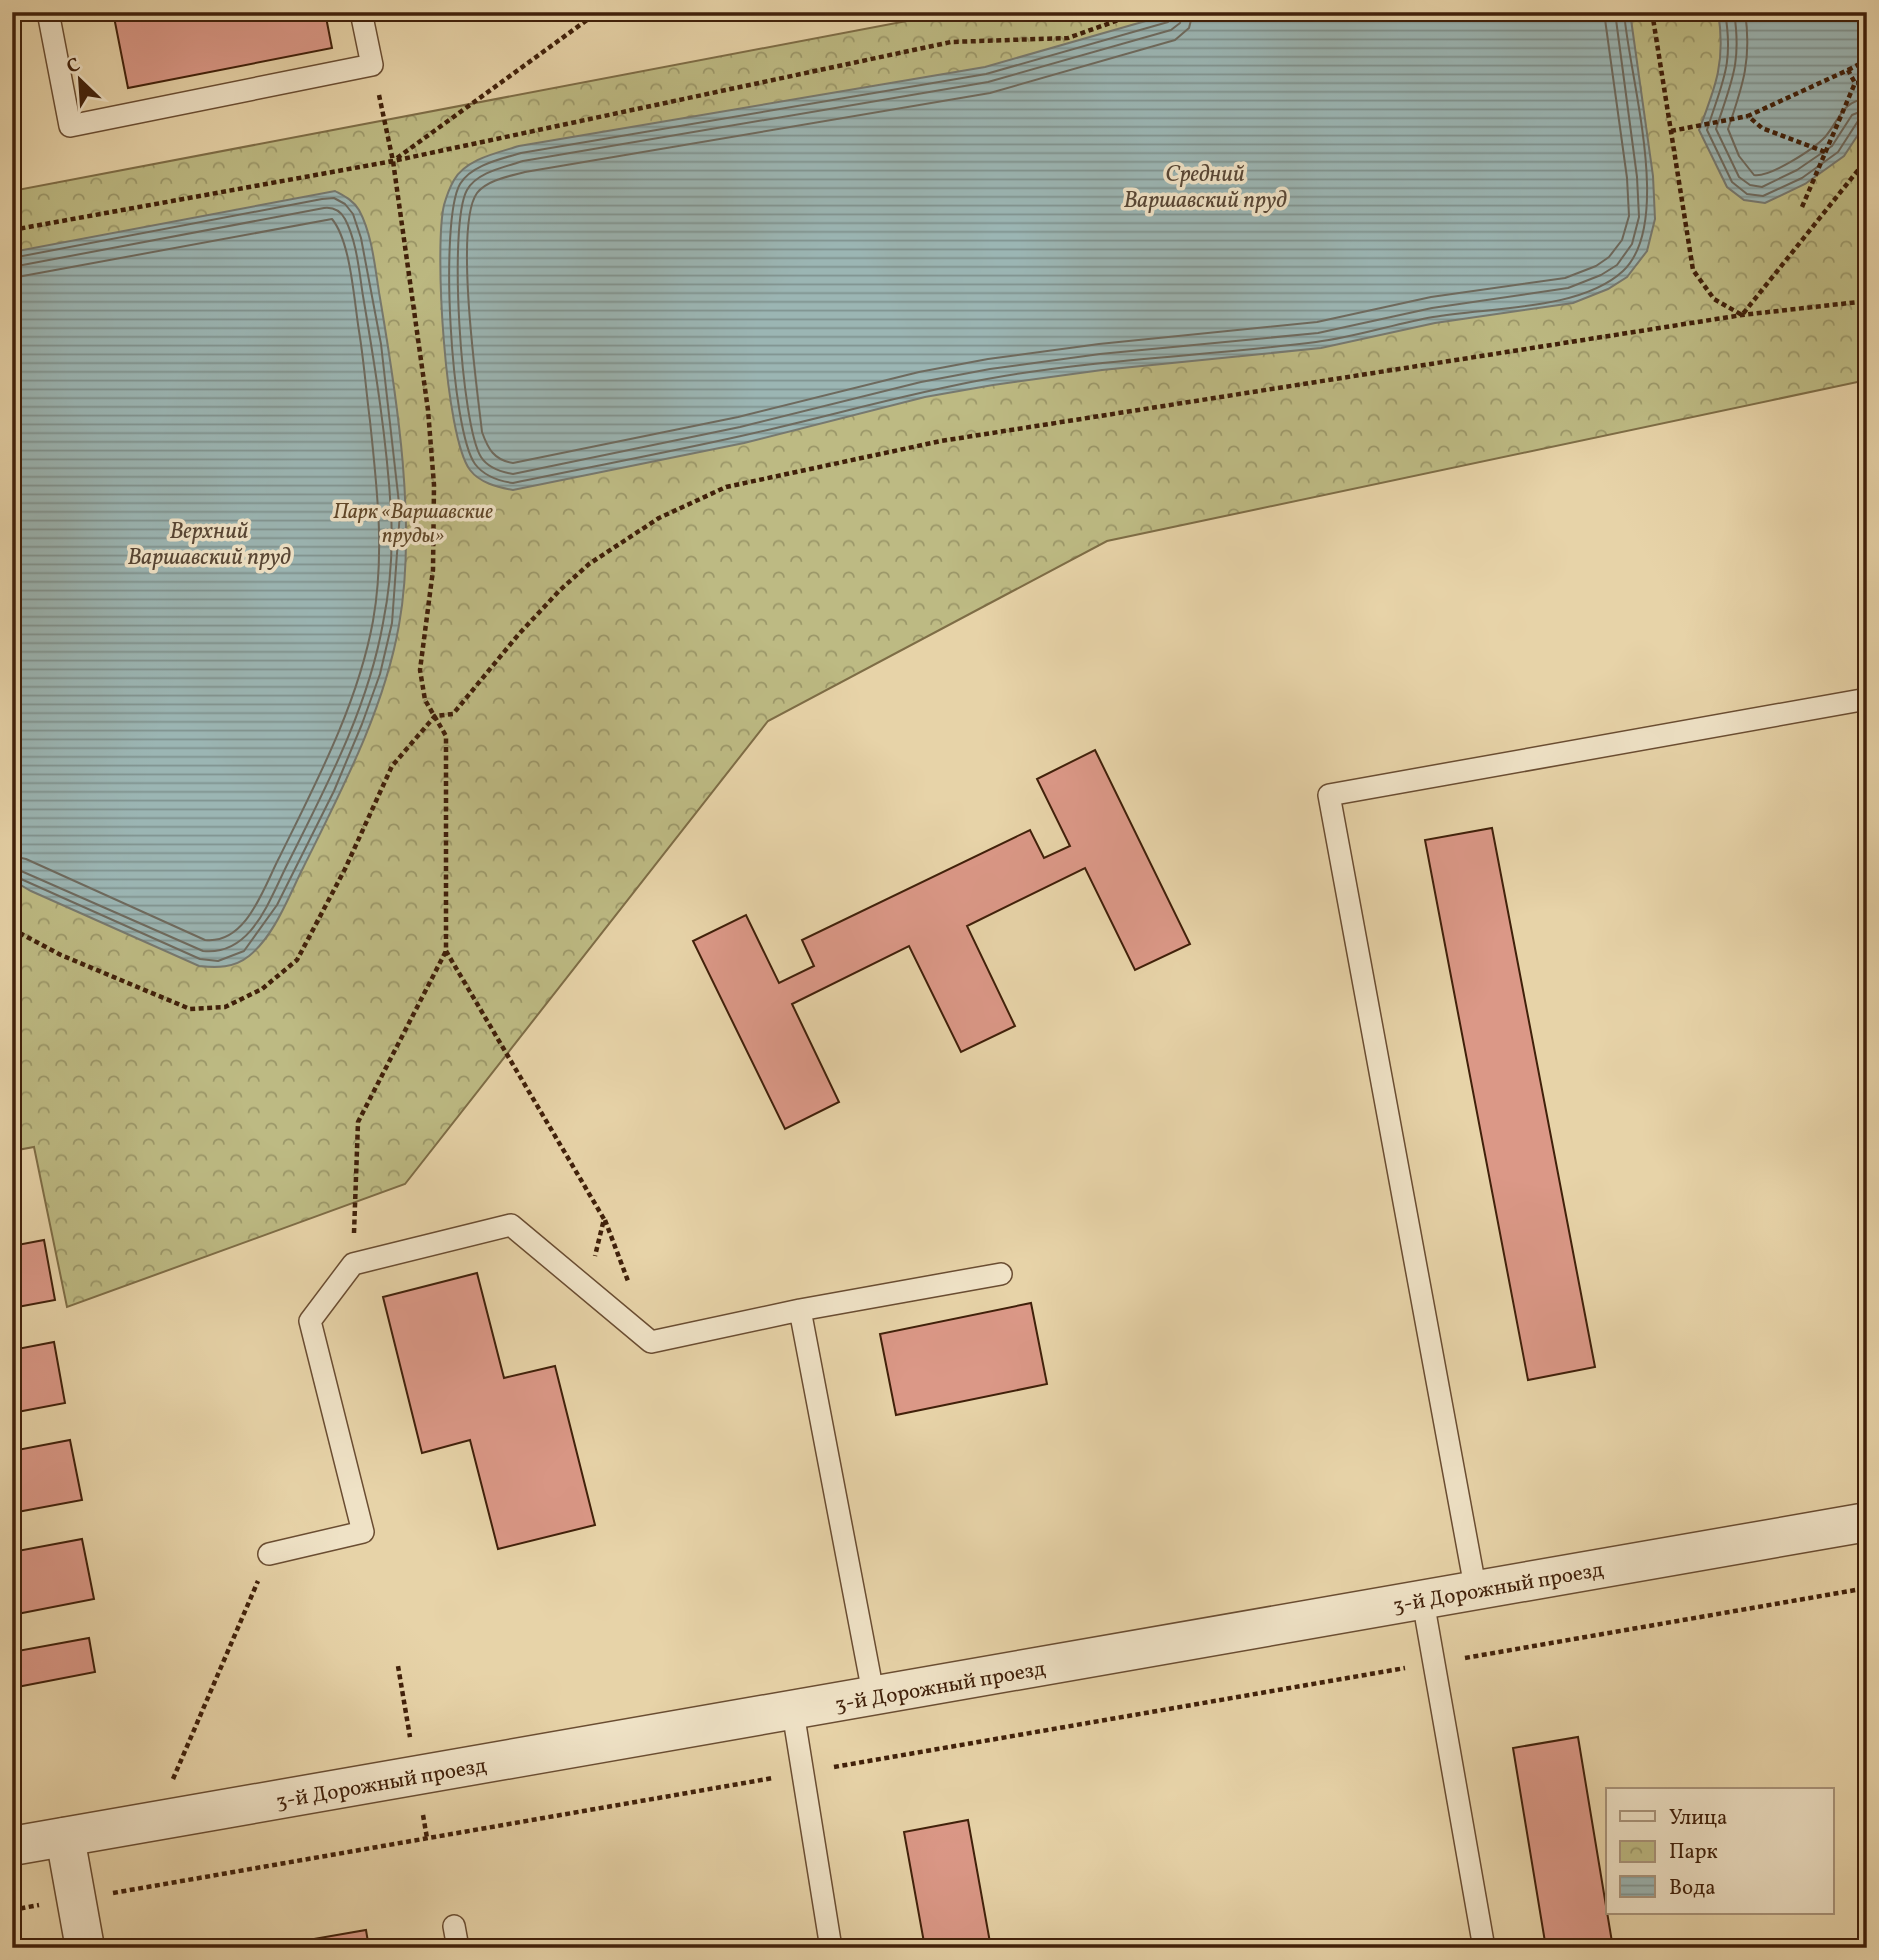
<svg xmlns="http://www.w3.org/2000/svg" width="1879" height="1960" viewBox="0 0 1879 1960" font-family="Vollkorn,serif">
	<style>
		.park { fill: url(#park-crowns); stroke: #7e6d46; stroke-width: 2 }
		.water { fill: url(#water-rules); stroke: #77796f; stroke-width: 2 }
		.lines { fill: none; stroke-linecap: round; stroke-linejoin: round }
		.shore { stroke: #6e6a5e; stroke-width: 2 }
		.building { fill: #db9887; stroke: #40200a; stroke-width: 2 }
		.service-casing { stroke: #6a4d32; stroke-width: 24 }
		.minor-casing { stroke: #6a4d32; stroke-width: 41 }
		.tertiary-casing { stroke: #6a4d32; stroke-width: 41 }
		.path { stroke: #40200a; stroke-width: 4.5; stroke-dasharray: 5 3.5; stroke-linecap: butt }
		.service { stroke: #efe2c6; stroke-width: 21 }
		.minor { stroke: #efe2c6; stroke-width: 38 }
		.tertiary { stroke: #efe2c6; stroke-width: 38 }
		.labels { text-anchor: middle; stroke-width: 7; stroke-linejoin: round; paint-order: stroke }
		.park-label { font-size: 21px; font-style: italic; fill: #5f4628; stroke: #efe2c6 }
		.street-label { font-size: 21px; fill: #40200a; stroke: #efe2c6 }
		.water-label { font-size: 23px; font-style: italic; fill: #574534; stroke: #efe2c6 }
	</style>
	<defs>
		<pattern id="park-crowns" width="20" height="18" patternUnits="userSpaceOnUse" patternTransform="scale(1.75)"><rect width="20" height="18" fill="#bdba83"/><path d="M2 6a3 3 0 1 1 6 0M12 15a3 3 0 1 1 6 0" fill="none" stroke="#9b9769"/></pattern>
		<pattern id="water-rules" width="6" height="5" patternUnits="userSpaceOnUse" patternTransform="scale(1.75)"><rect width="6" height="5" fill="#9bb5b3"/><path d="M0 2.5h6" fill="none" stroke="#809390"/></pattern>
	</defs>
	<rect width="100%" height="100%" fill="#e7d3a8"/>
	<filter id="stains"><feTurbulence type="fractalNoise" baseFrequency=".00286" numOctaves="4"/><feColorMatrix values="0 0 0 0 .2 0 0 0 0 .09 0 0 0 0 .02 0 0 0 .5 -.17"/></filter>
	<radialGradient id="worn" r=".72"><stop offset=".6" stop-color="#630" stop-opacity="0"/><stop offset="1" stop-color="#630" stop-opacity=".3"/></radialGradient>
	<path class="park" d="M954,12H1867V380L1107,541L768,721L405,1184L67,1307L34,1147L12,1151V191Z"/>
	<path class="water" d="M1177,12H1630L1653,176L1655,219L1647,251L1627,277L1608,289L1573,303L1435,323L1321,348L1102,370L993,385L925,397L744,443L513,490C497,487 480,483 470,470C445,437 434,248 444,205C446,198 450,187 454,180C466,159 497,153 519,146L985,67Z
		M1718,12H1867V121L1844,156L1805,184L1765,203L1744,200L1727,187L1699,130C1716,86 1726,60 1718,12Z
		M335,191C344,196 353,200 359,210C373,236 375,270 380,298C397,398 417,525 399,625C384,711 340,793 302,870C288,898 274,936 249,956C234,968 217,968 199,966L31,891L12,880V252Z"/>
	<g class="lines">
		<path class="shore" d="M1174,12L1168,22L986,74L521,153C501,159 471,165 460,184C439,221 451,431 475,464C484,476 499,481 513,483C589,467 665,453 741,436C823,418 904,394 987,379C1096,359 1207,356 1316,342C1356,337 1394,324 1433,317C1488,307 1580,311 1623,271C1674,223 1629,77 1624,12
			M1182,12L1180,23L1171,30L988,82L523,161C505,167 477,172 467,190C448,224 461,425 481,457C488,468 501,472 513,474L740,427L921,382L990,369L1100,354L1318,333L1432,308L1568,288L1601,275L1617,265L1632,244L1639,217L1637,177L1615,12
			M1193,12L1189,28L1175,40L990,93L525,172C510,176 487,180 477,193C454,225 477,388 482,432C488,449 494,460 513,463L738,417L919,372L988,359L1099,344L1317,322L1431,297L1565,278L1596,266L1609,257L1622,240L1629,216L1627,178L1604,12
			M1725,12C1734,65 1722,82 1707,130L1732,182L1747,194L1763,196L1802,178L1838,152L1858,121L1867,118
			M1734,12C1742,64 1731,82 1716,129L1739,177L1750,185L1762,187L1797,170L1832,146L1852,115L1867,109
			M1745,12C1752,59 1743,85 1728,129L1739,156L1754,175C1769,178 1814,149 1825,137C1839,121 1842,100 1867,99
			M12,258L322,199L334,198L345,204L353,214L361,238L381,344L400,512L392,623L380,674L362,724L334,791L277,905L244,951L218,961L200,959L12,875
			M12,267L324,208C333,207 340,210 345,219C357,242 359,271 363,296C375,366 387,441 391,512C393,547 390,588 383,623C368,708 326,787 288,863C269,900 252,956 203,951L12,867
			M12,278L332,219C351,242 354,301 359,331C364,361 366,391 370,421C377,488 385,553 373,621C358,703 317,781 280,856C264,886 247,945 205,940L26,859L12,856"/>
	</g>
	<path class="building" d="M113,12H325L332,48L128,88Z
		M1095,750L1190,944L1135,970L1085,868L967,926L1015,1026L961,1052L909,946L792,1004L839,1102L785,1129L693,941L746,915L779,983L814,966L802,940L1030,830L1044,858L1070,846L1037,779Z
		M1492,828L1595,1367L1528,1380L1425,840Z
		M44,1240L55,1300L12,1308V1246Z
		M477,1273L504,1378L555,1366L595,1525L498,1549L470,1440L422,1453L383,1297Z
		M1031,1303L1047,1384L896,1415L880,1334Z
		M54,1342L65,1403L12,1413V1350Z
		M70,1440L82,1500L12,1513V1451Z
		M82,1539L94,1599L12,1615V1552Z
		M89,1638L95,1672L12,1688V1652Z
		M1578,1737L1613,1948H1546L1513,1748Z
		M968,1820L991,1948H925L904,1832Z
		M366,1930L369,1948H303L302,1941Z"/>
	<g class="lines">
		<defs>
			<path id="service" d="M48,12L70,126L372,65L361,12
				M800,1310L874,1698
				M269,1554L363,1532L310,1321L353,1264L511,1225L651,1342L800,1310L1001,1274
				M1476,1592L1329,795L1867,699
				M1423,1601L1484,1948
				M793,1712L831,1948
				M454,1926L458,1948"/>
			<path id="minor" d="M65,1837L85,1948"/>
			<path id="tertiary" d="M12,1846L1867,1522"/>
		</defs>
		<use href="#service" class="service-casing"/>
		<use href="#minor" class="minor-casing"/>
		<use href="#tertiary" class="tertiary-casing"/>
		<path class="path" d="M1652,12L1693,270L1714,299L1742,315L1867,159
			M1848,70L1867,60
			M379,95L393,161L428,410L434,485L433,570L420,670L425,700L446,736V951L604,1219L595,1256
			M1671,131L1748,116
			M1825,152L1762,128L1748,116L1848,70L1855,83
			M397,158L598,12
			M1802,207L1855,83L1867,82
			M12,230L393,161L951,42L1068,38L1141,12
			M12,929L61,955L190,1009L225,1007L262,989L297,960L345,869L392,766L435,716L453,714L518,635L560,590L589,564L659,518L726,487L941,441L1742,315L1867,301
			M605,1220L628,1281
			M354,1233L358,1122L446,951
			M1465,1658L1867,1588
			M398,1666L410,1737
			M834,1767L1405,1668
			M173,1779L258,1581
			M423,1815L427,1838
			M113,1893L773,1778
			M12,1910L39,1905"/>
		<use href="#service" class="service"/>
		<use href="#minor" class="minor"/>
		<use href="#tertiary" class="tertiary"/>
	</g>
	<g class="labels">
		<g class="park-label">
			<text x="413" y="518">Парк «Варшавские<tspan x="413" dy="24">пруды»</tspan></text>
		</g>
		<g class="street-label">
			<text transform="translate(1498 1587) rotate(-10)" y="7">3-й Дорожный проезд</text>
			<text transform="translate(940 1686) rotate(-10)" y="7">3-й Дорожный проезд</text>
			<text transform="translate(381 1783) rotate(-10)" y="7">3-й Дорожный проезд</text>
		</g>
		<g class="water-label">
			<text x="1205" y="181">Средний<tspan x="1205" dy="26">Варшавский пруд</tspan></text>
			<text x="209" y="538">Верхний<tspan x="209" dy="26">Варшавский пруд</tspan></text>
		</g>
	</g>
	<rect width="1879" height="1960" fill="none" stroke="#e7d3a8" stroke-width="42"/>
	<rect x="14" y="14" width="1851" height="1932" fill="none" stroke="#40200a" stroke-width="3.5"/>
	<rect x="21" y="21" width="1837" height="1918" fill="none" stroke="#40200a" stroke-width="2"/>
	<rect x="1606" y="1788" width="228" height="126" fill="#efe2c6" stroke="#a9947b" stroke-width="2"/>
	<rect x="1620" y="1811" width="35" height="10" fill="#efe2c6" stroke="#a9947b" stroke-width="2"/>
	<text x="1669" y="1824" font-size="21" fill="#40200a">Улица</text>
	<rect x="1620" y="1841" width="35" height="21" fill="url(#park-crowns)" stroke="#a9947b" stroke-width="2"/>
	<text x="1669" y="1858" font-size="21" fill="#40200a">Парк</text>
	<rect x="1620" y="1876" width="35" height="21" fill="url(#water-rules)" stroke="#a9947b" stroke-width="2"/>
	<text x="1669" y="1894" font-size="21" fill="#40200a">Вода</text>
	<g transform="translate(80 80) rotate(335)" stroke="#efe2c6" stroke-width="5" paint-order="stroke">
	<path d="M0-5L12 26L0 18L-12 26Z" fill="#40200a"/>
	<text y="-10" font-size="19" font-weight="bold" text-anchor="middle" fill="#40200a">С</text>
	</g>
	<rect width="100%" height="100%" filter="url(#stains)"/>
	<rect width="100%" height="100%" fill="url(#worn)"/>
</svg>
